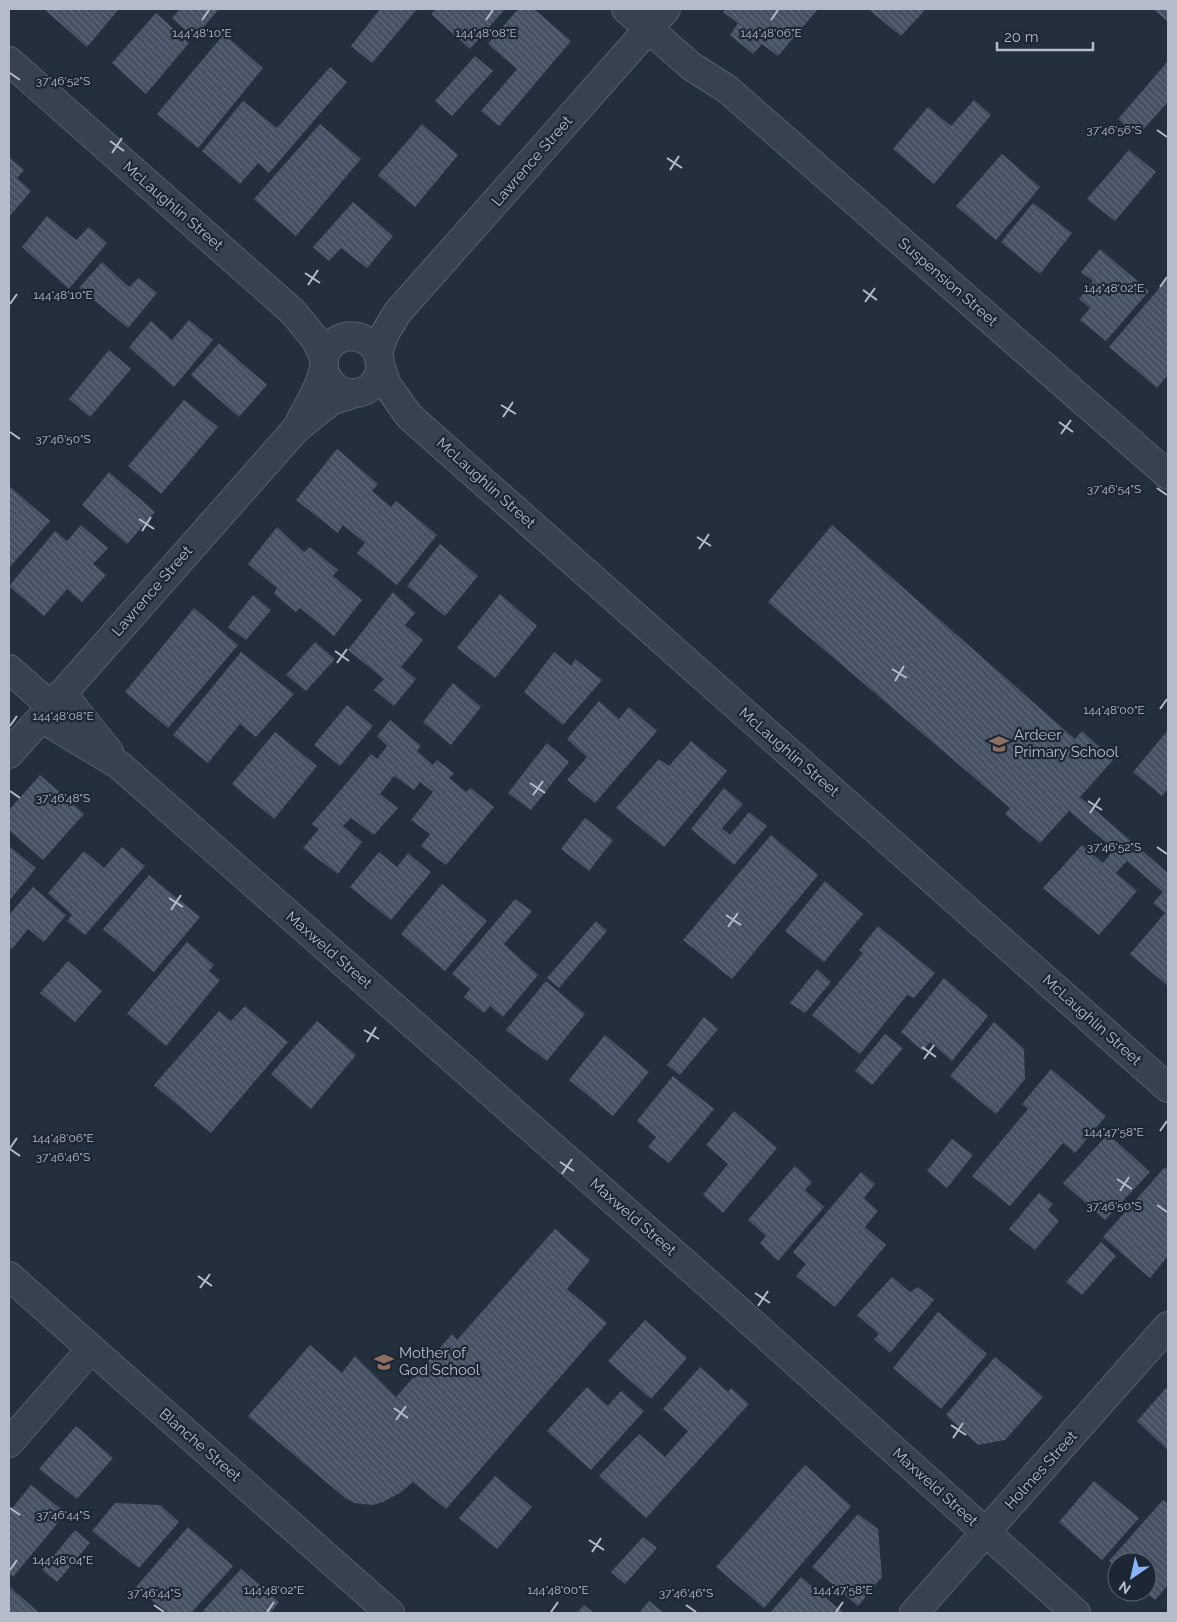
<svg xmlns="http://www.w3.org/2000/svg" width="1177" height="1622" viewBox="0 0 1177 1622" font-family="Raleway,sans-serif">
	<style>
		.building { fill: url(#building-back-hatch) }
		.lines { fill: none; stroke-linecap: round; stroke-linejoin: round }
		.street-casing { stroke: #565f6c; stroke-width: 30 }
		.street { stroke: #38414e; stroke-width: 28 }
		.ticks { fill: none; stroke: #b4bcc9; stroke-width: 2 }
		.labels { text-anchor: middle; stroke-width: 4.5; stroke-linejoin: round; paint-order: stroke }
		.street-label { font-size: 15px; fill: #b4bcc9; stroke: #1d2633 }
		.poi-label { font-size: 15px; fill: #b4bcc9; stroke: #1d2633; text-anchor: start }
		.ticks-label { font-size: 12px; text-anchor: middle; fill: #b4bcc9; stroke: #1d2633; stroke-width: 4.5; stroke-linejoin: round; paint-order: stroke }
	</style>
	<defs>
		<pattern id="building-back-hatch" width="6" height="6" patternUnits="userSpaceOnUse" patternTransform="scale(1.25)"><rect width="6" height="6" fill="#455162"/><path d="M-1 5l2 2M0 0l6 6M5-1l2 2" fill="none" stroke="#5d6877"/></pattern>
	</defs>
	<rect width="100%" height="100%" fill="#242f3e"/>
	<path class="building" d="M44,9H119L87,47Z
		M180,9H219L194,38L172,18Z
		M380,9H417L372,63L351,46Z
		M436,9H505L470,49L431,14Z
		M518,9H534L571,41L499,126L481,111L517,69L488,44Z
		M725,9H818L778,56L762,44L753,54L730,35L738,23L723,12Z
		M868,9H926L901,36Z
		M1153,9H1168V22Z
		M156,13L189,43L146,94L112,63Z
		M224,34L263,68L198,148L157,114Z
		M475,56L493,71L452,116L435,101Z
		M1168,61V102L1137,136L1118,119Z
		M330,67L347,82L269,173L258,163L240,184L202,151L243,101L277,128Z
		M974,100L991,115L934,184L893,149L928,107L951,126Z
		M320,124L361,159L296,236L254,199Z
		M422,124L458,155L415,207L378,175Z
		M1129,150L1156,172L1115,221L1087,199Z
		M1002,154L1040,187L996,240L956,206Z
		M9,157L24,170L17,178L31,191L9,217Z
		M353,202L393,236L367,268L341,248L329,261L313,247Z
		M1033,203L1072,233L1040,274L1001,242Z
		M47,216L76,240L89,227L107,243L69,289L22,247Z
		M1100,249L1149,291L1106,341L1080,320L1090,308L1079,299L1093,281L1081,272Z
		M102,262L129,287L139,278L157,293L128,328L79,288Z
		M1168,278V375L1157,388L1109,347Z
		M189,320L213,340L174,387L129,347L151,321L172,340Z
		M219,343L267,385L239,417L191,375Z
		M109,350L131,369L90,417L69,399Z
		M184,400L218,427L161,494L128,466Z
		M337,449L378,484L372,491L391,507L396,501L437,535L397,585L357,553L365,543L343,525L338,533L296,500Z
		M109,472L155,512L127,544L82,505Z
		M9,486L50,521L9,568Z
		M81,525L108,548L93,564L106,575L82,602L67,589L44,616L9,586L55,531L67,541Z
		M832,525L1075,739L1082,731L1113,760L1080,797L1168,873V986L1130,954L1165,913L1153,903L1163,892L1127,861L1116,873L1137,891L1099,935L1043,888L1082,845L1103,863L1114,849L1069,811L1040,843L1005,814L1010,808L768,602Z
		M277,527L304,552L310,547L338,570L333,576L362,600L334,636L300,608L296,612L274,594L277,588L248,564Z
		M440,544L478,576L445,616L407,586Z
		M393,592L415,613L405,625L423,640L401,667L416,679L394,706L374,690L384,679L348,650Z
		M500,594L537,626L495,678L457,648Z
		M253,595L271,610L246,640L228,627Z
		M194,608L238,645L168,728L125,692Z
		M315,642L335,659L306,691L286,675Z
		M241,652L294,694L256,737L240,724L208,763L173,735Z
		M554,652L571,666L575,659L602,680L563,725L524,692Z
		M453,683L481,707L451,745L423,722Z
		M599,701L619,719L629,707L657,731L595,803L567,780L587,757L567,739Z
		M347,705L373,726L340,766L314,745Z
		M390,720L421,746L417,751L433,765L437,760L454,773L449,778L466,792L471,788L494,807L446,865L421,846L430,834L411,820L433,792L420,782L414,790L394,776L380,794L398,808L374,835L351,818L343,826L362,842L338,874L303,848L319,829L312,824L371,754L377,759L387,746L377,736Z
		M1168,730V788L1162,796L1133,772Z
		M275,732L317,766L274,819L232,784Z
		M691,741L727,771L664,847L616,808L659,759L669,766Z
		M547,743L569,762L531,810L508,793Z
		M40,775L84,814L43,860L9,830V810Z
		M724,788L743,804L722,828L730,835L749,812L767,826L734,865L691,829Z
		M585,818L613,840L589,871L561,849Z
		M771,835L818,875L732,979L683,940Z
		M9,846L36,868L9,901Z
		M122,847L145,866L85,935L67,921L72,915L48,893L84,851L104,868Z
		M379,852L397,867L408,853L431,872L391,920L350,887Z
		M149,875L200,917L154,972L103,929Z
		M825,881L863,914L824,962L785,931Z
		M442,884L487,921L445,971L401,934Z
		M33,887L66,915L44,942L28,929L12,949L9,947V915Z
		M515,899L532,911L504,944L538,975L503,1017L490,1006L484,1013L464,997L470,989L452,974Z
		M596,921L607,931L559,988L547,978Z
		M878,926L935,973L914,998L907,995L860,1054L812,1015L863,953L859,950Z
		M187,942L214,965L209,971L220,980L166,1046L127,1013Z
		M68,961L102,991L75,1022L40,993Z
		M817,969L831,982L805,1013L790,1003Z
		M944,978L988,1016L952,1061L930,1042L923,1051L901,1032Z
		M546,981L585,1014L547,1061L506,1030Z
		M245,1006L288,1042L211,1133L154,1085L219,1011L231,1021Z
		M704,1017L718,1029L680,1075L667,1065Z
		M317,1021L356,1055L311,1109L271,1074Z
		M994,1022L1024,1049L1025,1079L996,1114L950,1076Z
		M885,1034L903,1048L872,1085L855,1071Z
		M605,1035L649,1072L613,1116L569,1080Z
		M1051,1069L1106,1116L1075,1153L1063,1143L1010,1206L972,1176L1028,1109L1022,1104Z
		M673,1076L714,1109L669,1163L648,1147L656,1137L637,1121Z
		M734,1111L777,1148L723,1213L703,1195L728,1164L706,1145Z
		M1108,1134L1150,1172L1105,1220L1063,1183Z
		M952,1139L973,1155L947,1188L927,1171Z
		M795,1166L812,1182L805,1190L824,1207L778,1261L760,1243L766,1236L748,1220Z
		M1165,1167L1168,1170V1256L1150,1278L1103,1237Z
		M861,1172L875,1184L864,1198L878,1211L865,1227L886,1245L835,1307L796,1276L806,1264L793,1252Z
		M1039,1193L1053,1204L1048,1210L1059,1221L1035,1250L1009,1229Z
		M555,1229L590,1260L567,1289L607,1323L446,1509L413,1482L400,1493L383,1502L372,1505L355,1503L345,1498L248,1416L310,1345L342,1373L355,1356L396,1397L452,1334L457,1340Z
		M1101,1242L1116,1256L1082,1295L1066,1282Z
		M892,1277L910,1292L918,1287L934,1300L890,1353L874,1339L879,1334L857,1315Z
		M938,1312L987,1354L941,1409L893,1368Z
		M645,1320L687,1358L651,1399L608,1361Z
		M995,1357L1043,1397L1005,1440L978,1445L946,1415Z
		M700,1367L728,1392L731,1388L749,1404L646,1518L599,1476L639,1434L665,1457L688,1431L663,1409Z
		M587,1387L608,1406L621,1391L644,1411L591,1470L547,1431Z
		M1166,1388L1168,1389V1450L1137,1421Z
		M76,1426L113,1458L77,1499L39,1469Z
		M805,1465L851,1506L764,1608L716,1567Z
		M495,1476L532,1507L497,1549L459,1518Z
		M1094,1481L1139,1518L1102,1560L1059,1522Z
		M31,1485L66,1513L13,1577L9,1573V1512Z
		M1163,1500L1168,1504V1585L1155,1600L1147,1593V1562H1117V1567L1109,1561Z
		M115,1503L160,1505L179,1522L139,1568L92,1531Z
		M858,1514L878,1529L882,1577L858,1606L812,1567Z
		M188,1527L233,1566L191,1613H168L136,1587Z
		M75,1530L90,1543L57,1582L42,1570Z
		M643,1537L657,1548L625,1584L611,1572Z
		M241,1569L279,1602L270,1613H206L203,1611Z
		M801,1577L844,1613H770Z
		M9,1586L39,1613H9Z
		M649,1601L664,1613H639Z
		M584,1605L594,1613H577Z"/>
	<g class="lines">
		<defs>
			<path id="street" d="M626,9L691,66L727,89L1168,475
				M9,61L293,312L316,340L324,358
				M378,353L384,335L397,313L666,9
				M381,367L387,385L409,416L1168,1088
				M300,421C309,405 319,389 323,372C325,364 323,357 327,350C343,325 379,337 380,364C382,396 336,407 324,370
				M9,669L51,706
				M62,693L109,752
				M41,718L119,765L713,1288L1076,1613
				M9,754L296,429L331,401L352,394
				M9,1276L390,1613
				M9,1443L91,1349
				M914,1613L1168,1326"/>
		</defs>
		<use href="#street" class="street-casing"/>
		<use href="#street" class="street"/>
	</g>
	<path class="ticks" d="M202,20L209,10M486,20L493,10M771,20L778,10M10,73L20,80M1157,130L1167,137M110,141L124,151M112,153L122,138M667,158L682,168M670,170L679,156M305,273L320,283M308,285L318,270M1160,287L1167,277M863,290L877,300M865,302L875,288M10,304L17,294M501,405L516,414M503,417L513,402M1059,422L1073,432M10,432L20,439M1061,434L1071,420M1157,488L1167,495M139,519L154,529M142,531L151,517M697,537L711,546M699,549L709,534M335,651L349,661M337,663L347,649M892,669L907,678M895,681L904,666M1160,709L1167,699M10,726L17,716M530,783L545,793M10,791L20,798M533,795L543,781M1088,801L1102,810M1090,813L1100,798M1157,847L1167,854M169,898L183,907M171,910L181,895M726,915L741,925M728,927L738,913M364,1030L379,1039M367,1042L376,1027M922,1047L936,1057M924,1059L934,1045M1160,1131L1167,1121M10,1148L17,1138M10,1149L20,1156M560,1162L574,1171M562,1174L572,1159M1117,1179L1132,1189M1120,1191L1129,1177M1157,1205L1167,1212M198,1276L212,1286M200,1288L210,1274M755,1293L770,1303M758,1306L768,1291M394,1408L408,1418M396,1420L406,1406M951,1425L966,1435M953,1438L963,1423M10,1508L20,1515M589,1540L604,1550M592,1552L601,1538M10,1570L17,1560M154,1605L164,1612M686,1605L696,1612M267,1612L274,1602M551,1612L558,1602M836,1612L843,1602"/>
	<defs>
		<symbol id="school-bare" viewBox="-9 -9 18 18"><path d="M0-5L7-2L0 1L-7-2ZM-4 1L0 2.5L4 1V4Q0 6-4 4Z" fill="#8d6e63" stroke="#1d2633" stroke-width="2.5" paint-order="stroke"/></symbol>
	</defs>
	<g fill-rule="evenodd">
		<use href="#school-bare" x="985" y="730" width="28" height="28"/>
		<use href="#school-bare" x="370" y="1348" width="28" height="28"/>
	</g>
	<g class="labels">
		<g class="street-label">
			<text transform="translate(532 161) rotate(-49)" y="5">Lawrence Street</text>
			<text transform="translate(173 206) rotate(41)" y="5">McLaughlin Street</text>
			<text transform="translate(948 282) rotate(41)" y="5">Suspension Street</text>
			<text transform="translate(486 483) rotate(42)" y="5">McLaughlin Street</text>
			<text transform="translate(152 591) rotate(-49)" y="5">Lawrence Street</text>
			<text transform="translate(789 752) rotate(41)" y="5">McLaughlin Street</text>
			<text transform="translate(329 950) rotate(41)" y="5">Maxweld Street</text>
			<text transform="translate(1092 1020) rotate(42)" y="5">McLaughlin Street</text>
			<text transform="translate(633 1217) rotate(41)" y="5">Maxweld Street</text>
			<text transform="translate(200 1445) rotate(41)" y="5">Blanche Street</text>
			<text transform="translate(1041 1470) rotate(-48)" y="5">Holmes Street</text>
			<text transform="translate(935 1487) rotate(42)" y="5">Maxweld Street</text>
		</g>
		<g class="poi-label">
			<text x="1014" y="740">Ardeer<tspan x="1014" dy="17">Primary School</tspan></text>
			<text x="399" y="1358">Mother of<tspan x="399" dy="17">God School</tspan></text>
		</g>
	</g>
	<g class="ticks-label">
		<text x="202" y="37">144°48'10"E</text>
		<text x="486" y="37">144°48'08"E</text>
		<text x="771" y="37">144°48'06"E</text>
		<text x="63" y="85">37°46'52"S</text>
		<text x="1114" y="134">37°46'56"S</text>
		<text x="1114" y="292">144°48'02"E</text>
		<text x="63" y="299">144°48'10"E</text>
		<text x="63" y="443">37°46'50"S</text>
		<text x="1114" y="493">37°46'54"S</text>
		<text x="1114" y="714">144°48'00"E</text>
		<text x="63" y="720">144°48'08"E</text>
		<text x="63" y="802">37°46'48"S</text>
		<text x="1114" y="851">37°46'52"S</text>
		<text x="1114" y="1136">144°47'58"E</text>
		<text x="63" y="1142">144°48'06"E</text>
		<text x="63" y="1161">37°46'46"S</text>
		<text x="1114" y="1210">37°46'50"S</text>
		<text x="63" y="1519">37°46'44"S</text>
		<text x="63" y="1564">144°48'04"E</text>
		<text x="274" y="1594">144°48'02"E</text>
		<text x="558" y="1594">144°48'00"E</text>
		<text x="843" y="1594">144°47'58"E</text>
		<text x="154" y="1597">37°46'44"S</text>
		<text x="686" y="1597">37°46'46"S</text>
	</g>
	<rect width="1177" height="1622" fill="none" stroke="#b4bcc9" stroke-width="20"/>
	<g transform="translate(1132 1577) rotate(214)"><circle r="24" fill="#1d2633" stroke="#59626f"/>
	<path d="M0-4L9 19L0 12L-9 19Z" fill="#8ab4f8"/>
	<text y="-8" font-size="14" font-weight="bold" text-anchor="middle" fill="#b4bcc9">N</text>
	</g>
	<path d="M997 42v8h96v-8" fill="none" stroke="#b4bcc9" stroke-width="2.5"/>
	<text x="1004" y="42" font-size="15" fill="#b4bcc9" stroke="#1d2633" stroke-width="4" paint-order="stroke">20 m</text>
</svg>
